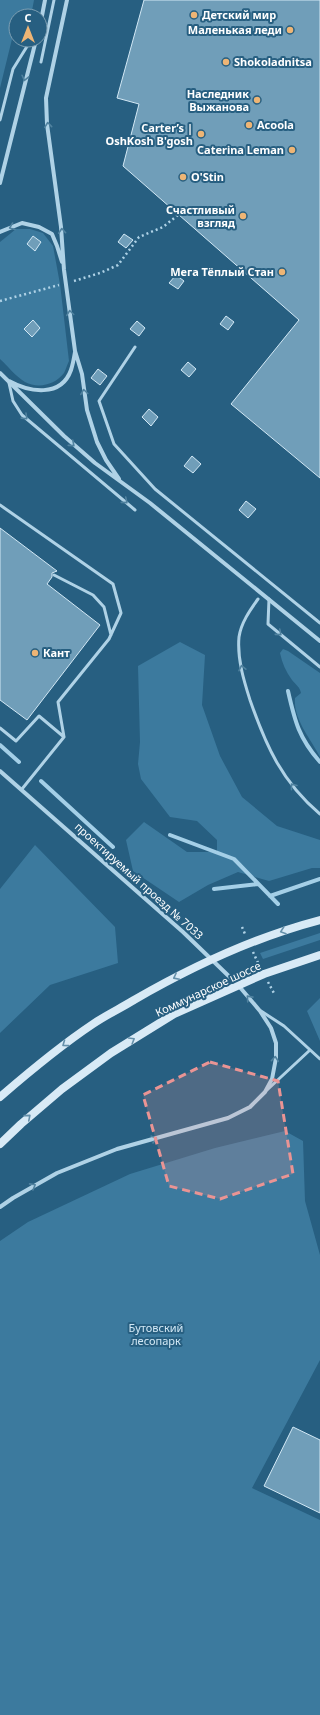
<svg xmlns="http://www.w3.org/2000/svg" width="320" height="1715" viewBox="0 0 320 1715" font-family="'Noto Sans',sans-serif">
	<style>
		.green { fill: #3c7a9e }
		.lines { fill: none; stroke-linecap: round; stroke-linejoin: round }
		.stream { stroke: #a4cfe7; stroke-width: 4 }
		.building { fill: #709eb9; stroke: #d2e8f5 }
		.path { stroke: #afd2e6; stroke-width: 2.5; stroke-dasharray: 2 3; stroke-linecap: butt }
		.service { stroke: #afd2e6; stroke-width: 3 }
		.minor { stroke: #afd2e6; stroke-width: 4 }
		.secondary { stroke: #d8eaf6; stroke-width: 8 }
		.oneway { stroke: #50829f }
		.oneway2 { stroke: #6590aa }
		.marked { fill: #ea9494; fill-opacity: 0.2; stroke: #ea9494; stroke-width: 3; stroke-dasharray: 8 5; stroke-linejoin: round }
		.poi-dot { fill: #eeb575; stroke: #275f81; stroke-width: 1.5 }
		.labels { text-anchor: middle; stroke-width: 4; stroke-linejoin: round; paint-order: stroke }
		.poi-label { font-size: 11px; font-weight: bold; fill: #fff; stroke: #275f81; text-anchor: end }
		.street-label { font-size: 11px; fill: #fff; stroke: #275f81 }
		.park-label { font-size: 11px; fill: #d2e8f5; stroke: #275f81 }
	</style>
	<rect width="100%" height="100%" fill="#275f81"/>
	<path class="green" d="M0,0H34L31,16H16V36L12,39L0,88Z
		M16,229H30L43,233L53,246L60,284L69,361C67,365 66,369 64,373C55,385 38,389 25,382C15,376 8,366 0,359V242Z
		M180,642L205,655L202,705L220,756L242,797L277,826L320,840V868H312L269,881L238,872L208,885L179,902L133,871L126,840L144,822L187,852H217V840L197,821L170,817L141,779L138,764L140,742L138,666Z
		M283,649L288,651L320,673V757C311,739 293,719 295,698L301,693C300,687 296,685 292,680C286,672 282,663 280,653Z
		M35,845L115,927L118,963L50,985L0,1033V889Z
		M320,933V940L263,959L260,953Z
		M320,998V1041L307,1011Z
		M285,1131L303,1141L305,1201L320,1255V1360L252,1488L320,1520V1715H0V1241L28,1222L130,1174L215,1148Z"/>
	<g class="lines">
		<path class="stream" d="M288,691C295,722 299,738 320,762
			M0,745L19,762
			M41,781L113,847
			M170,835L234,859L278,904
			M214,889L258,884
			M270,896L320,879"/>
	</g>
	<path class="building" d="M144,0H320V478L231,404L299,320L123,166L139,104L117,98Z
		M124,234L133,240L126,248L118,242Z
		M33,236L41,242L35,251L27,244Z
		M176,275L184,281L178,289L169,283Z
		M226,316L234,322L228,330L220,324Z
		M33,320L40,328L32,337L24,329Z
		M137,321L145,328L139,336L130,329Z
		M188,362L196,369L189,377L181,370Z
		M98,369L107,376L100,385L91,378Z
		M149,409L158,417L151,426L142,417Z
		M192,456L201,464L193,473L184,466Z
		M246,501L256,509L248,518L239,510Z
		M0,528L57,571L52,573V577L47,584L100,625L27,720L0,700Z
		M293,1427L320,1440V1513L264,1486Z"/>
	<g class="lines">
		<path class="path" d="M74,281L100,273L118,265L139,237L163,227L178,215
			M0,301L59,285
			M242,927L245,934
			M253,952L259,965
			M268,982L275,995"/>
		<path class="service" d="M41,62L54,0
			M0,120L13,69L31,40
			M135,347L99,401L114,444L155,489L320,623
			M9,383L13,401L22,415L135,510
			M0,505L113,584L121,613L109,639L58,702L64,737L22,789
			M54,575L93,595L104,607L111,635
			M258,599C250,610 241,623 239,637C237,659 244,681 250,700C266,746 282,782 320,814
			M269,599L268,624L320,667
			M0,728L16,741L39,716L64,737
			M261,1011L284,1026L320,1059
			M267,1090L310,1050"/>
		<path class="minor" d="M67,0L46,98L47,124L61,227L64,270L75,351L82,374L87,410L97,442L106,460L119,479
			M40,26L45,0
			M0,183L36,40
			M0,232L22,223L39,227L52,234L57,246L62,262
			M0,373L64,436L95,463L150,503L320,641
			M9,381C29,392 61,398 71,370C73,364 74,358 75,352
			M0,771L183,932L238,985L260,1011L271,1028L276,1043V1058L272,1079L265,1092L250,1107L228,1118L117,1149L57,1173L13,1198L0,1207"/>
		<path class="secondary" d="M0,1097C30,1071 60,1046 93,1024C106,1015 121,1008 134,1000C193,966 255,937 320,920
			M0,1144L21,1124L62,1089L111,1053L174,1014L264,974L320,955"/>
	</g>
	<defs><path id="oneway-chevron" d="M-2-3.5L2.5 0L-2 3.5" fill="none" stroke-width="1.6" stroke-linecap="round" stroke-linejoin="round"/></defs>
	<g class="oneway">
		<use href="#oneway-chevron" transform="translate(25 78) rotate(103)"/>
		<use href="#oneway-chevron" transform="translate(48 125) rotate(-96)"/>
		<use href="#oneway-chevron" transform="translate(12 227) rotate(159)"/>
		<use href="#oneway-chevron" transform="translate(62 231) rotate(-94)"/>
		<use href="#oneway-chevron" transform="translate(70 313) rotate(-98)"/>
		<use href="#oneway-chevron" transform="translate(84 392) rotate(-98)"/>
		<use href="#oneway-chevron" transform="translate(25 417) rotate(44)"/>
		<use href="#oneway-chevron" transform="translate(72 444) rotate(41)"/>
		<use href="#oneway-chevron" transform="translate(125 501) rotate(40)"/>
		<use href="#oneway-chevron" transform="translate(279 633) rotate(40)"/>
		<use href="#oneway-chevron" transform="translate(242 668) rotate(-102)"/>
		<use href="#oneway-chevron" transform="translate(293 786) rotate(-128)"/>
		<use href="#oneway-chevron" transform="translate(249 998) rotate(-132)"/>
		<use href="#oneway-chevron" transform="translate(275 1059) rotate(-85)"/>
		<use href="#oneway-chevron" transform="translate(154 1139) rotate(-15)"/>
		<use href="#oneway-chevron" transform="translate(33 1186) rotate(-29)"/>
	</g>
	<g class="oneway2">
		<use href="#oneway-chevron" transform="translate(283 931) rotate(161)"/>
		<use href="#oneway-chevron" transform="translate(176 977) rotate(153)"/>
		<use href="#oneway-chevron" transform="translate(132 1040) rotate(-31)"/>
		<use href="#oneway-chevron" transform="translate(65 1044) rotate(144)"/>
		<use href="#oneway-chevron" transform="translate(28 1117) rotate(-41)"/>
	</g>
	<path class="marked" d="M210,1062L278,1081L293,1174L220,1199L169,1186L143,1095Z"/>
	<g class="poi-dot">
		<circle cx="194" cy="15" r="4"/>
		<circle cx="290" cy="30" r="4"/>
		<circle cx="226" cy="62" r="4"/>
		<circle cx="257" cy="100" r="4"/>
		<circle cx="249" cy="125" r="4"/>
		<circle cx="201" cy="134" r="4"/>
		<circle cx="292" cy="150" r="4"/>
		<circle cx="183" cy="177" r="4"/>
		<circle cx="243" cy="216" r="4"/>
		<circle cx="282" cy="272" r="4"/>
		<circle cx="35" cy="653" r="4"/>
	</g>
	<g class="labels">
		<g class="poi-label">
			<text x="202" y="19" text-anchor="start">Детский мир</text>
			<text x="282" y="34">Маленькая леди</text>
			<text x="234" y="66" text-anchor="start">Shokoladnitsa</text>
			<text x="249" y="98">Наследник<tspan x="249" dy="13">Выжанова</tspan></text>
			<text x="257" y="129" text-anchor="start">Acoola</text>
			<text x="193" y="132">Carter’s |<tspan x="193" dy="13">OshKosh B'gosh</tspan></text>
			<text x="284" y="154">Caterina Leman</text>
			<text x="191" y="181" text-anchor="start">O'Stin</text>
			<text x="235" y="214">Счастливый<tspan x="235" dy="13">взгляд</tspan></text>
			<text x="274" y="276">Мега Тёплый Cтан</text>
			<text x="43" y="657" text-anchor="start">Кант</text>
		</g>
		<g class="street-label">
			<text transform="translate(139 881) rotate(42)" y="4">проектируемый проезд № 7033</text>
			<text transform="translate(208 989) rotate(-25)" y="4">Коммунарское шоссе</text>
		</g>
		<g class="park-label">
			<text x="156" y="1332">Бутовский<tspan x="156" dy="13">лесопарк</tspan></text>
		</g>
	</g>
	<g transform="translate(28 28)"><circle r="19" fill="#275f81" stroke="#7d9fb3"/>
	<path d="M0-3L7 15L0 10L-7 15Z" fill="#eeb575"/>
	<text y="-6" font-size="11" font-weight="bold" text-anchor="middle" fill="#ffffff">С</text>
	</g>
</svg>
